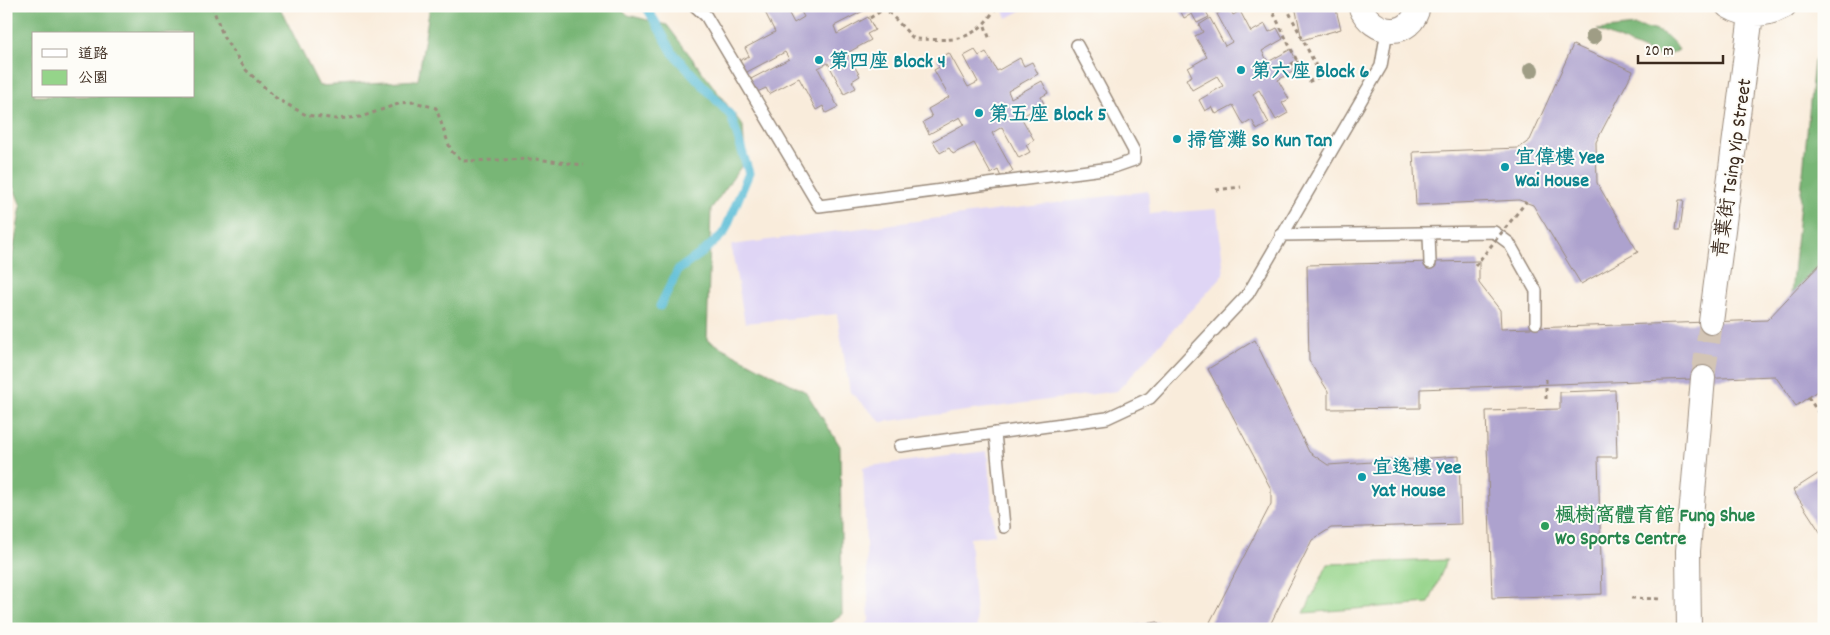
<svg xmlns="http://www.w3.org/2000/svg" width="1830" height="635" viewBox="0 0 1830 635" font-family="Dekko,'LXGW WenKai TC',sans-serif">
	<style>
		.built { fill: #dfd5f5 }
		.green { fill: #95d48a; stroke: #687f54 }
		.forest { fill: #78b676; stroke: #5a704a; fill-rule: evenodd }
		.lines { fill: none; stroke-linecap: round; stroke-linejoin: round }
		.stream { stroke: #58bcd6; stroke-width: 9 }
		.building { fill: #ada2ce }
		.minor-tunnel { stroke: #d3c5b5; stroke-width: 24; stroke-dasharray: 24 12; stroke-linecap: butt }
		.service-casing { stroke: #9a8b7c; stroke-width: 14 }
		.minor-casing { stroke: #9a8b7c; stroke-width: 26 }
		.path { stroke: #9a8b7c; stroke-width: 3; stroke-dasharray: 4 4; stroke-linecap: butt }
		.service { stroke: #fff; stroke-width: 11 }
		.minor { stroke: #fff; stroke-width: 24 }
		.path-bridge { stroke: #9a8b7c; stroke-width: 3; stroke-dasharray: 4 4; stroke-linecap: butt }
		.tree { fill: #9f9d85 }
		.culture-dot { fill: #0f9aa8; stroke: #fdfcf7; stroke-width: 2 }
		.leisure-dot { fill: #2e9e5b; stroke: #fdfcf7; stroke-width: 2 }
		.labels { text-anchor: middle; stroke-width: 4; stroke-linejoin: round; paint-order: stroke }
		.culture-label { font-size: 20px; font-weight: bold; fill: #0d838f; stroke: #fdfcf7; text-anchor: start }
		.street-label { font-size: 20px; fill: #3b2a1e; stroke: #fdfcf7 }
		.leisure-label { font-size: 20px; font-weight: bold; fill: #27864d; stroke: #fdfcf7; text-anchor: start }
	</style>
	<rect width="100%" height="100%" fill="#fdfcf7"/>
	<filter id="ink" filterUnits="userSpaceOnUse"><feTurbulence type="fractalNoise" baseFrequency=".02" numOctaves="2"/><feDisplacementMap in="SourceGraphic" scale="10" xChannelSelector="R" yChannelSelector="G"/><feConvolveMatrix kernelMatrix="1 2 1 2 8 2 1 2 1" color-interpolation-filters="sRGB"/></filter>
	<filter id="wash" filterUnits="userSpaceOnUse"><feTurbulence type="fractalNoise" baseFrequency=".0096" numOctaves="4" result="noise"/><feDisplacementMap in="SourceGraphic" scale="20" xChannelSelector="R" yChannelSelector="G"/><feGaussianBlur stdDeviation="1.12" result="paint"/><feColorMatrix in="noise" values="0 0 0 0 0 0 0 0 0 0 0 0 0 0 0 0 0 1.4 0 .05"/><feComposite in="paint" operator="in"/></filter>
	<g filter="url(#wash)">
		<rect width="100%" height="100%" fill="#f9ecdb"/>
		<path class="built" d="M1001,6H1030L1007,18Z
			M1148,191L1150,214L1217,209L1224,274L1117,391L881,422L850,392L837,314L745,323L731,245Z
			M987,451L995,535L970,538L977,629H862L869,621L863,467Z"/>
		<path class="green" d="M1447,560L1429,603L1304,613L1328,564Z"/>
		<path class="forest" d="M6,6H279L319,86L418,80L430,6H619L628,15L667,25L743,126L745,161L711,209L707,340L806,392L840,446L842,614L825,629H6V294L21,206L6,168ZM34,34H194V96H34Z
			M1635,26C1657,30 1666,31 1679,50L1663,58L1597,30Z
			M1824,43V259L1791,294L1814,61Z"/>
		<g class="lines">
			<path class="stream" d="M646,6L673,53L731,116L749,173L724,233L703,252L678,270L660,306"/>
		</g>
		<g id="blocks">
			<path class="building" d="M762,6H785L794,23L804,17L798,6H862L865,10L834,26L837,34L868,17L875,30L867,34L871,40L847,53L860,76L852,81L856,88L844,94L828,63L818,68L838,107L826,113L823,106L816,110L799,78L769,94L766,88L755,93L749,80L789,59L785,52L745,73L739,61L749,56L745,48L775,32Z
				M1178,6H1203L1209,17L1197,23L1192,14L1184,18Z
				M1212,6H1228L1216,13Z
				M1295,6H1335L1341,29L1302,40Z
				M1229,7L1233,15L1240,11L1251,32L1265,24L1269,32L1277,28L1283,39L1262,51L1268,62L1291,49L1297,62L1290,65L1294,71L1278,80L1289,99L1282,103L1288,113L1276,120L1259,90L1253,94L1269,123L1257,130L1252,120L1244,125L1233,105L1216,114L1212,107L1205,111L1199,100L1223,86L1217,76L1192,90L1186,79L1192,76L1188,68L1207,57L1195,36L1203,32L1199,25L1210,18L1225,46L1232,42L1217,14Z
				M1573,45L1633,71L1596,142L1597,183L1638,252L1581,284L1533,205L1519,200L1416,205L1413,152L1519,148L1530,140Z
				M975,50L979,56L986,52L997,71L1020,58L1024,66L1032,62L1038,74L1008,91L1011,98L1042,81L1048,93L1041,97L1044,104L1021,117L1034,140L1026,145L1030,152L1019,158L1002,127L992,133L1013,171L1001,177L998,170L991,174L974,143L953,154L949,148L940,153L933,141L964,124L960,117L929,134L923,122L932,117L928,109L949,97L934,70L941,66L937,59L949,53L968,87L978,82L964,56Z
				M1679,200H1684L1680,230H1676Z
				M1824,260V386L1796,406L1775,376L1420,389V408L1328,409V391L1309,361L1307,265L1479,261V283L1500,310L1501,329L1767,320Z
				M1255,340L1309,452L1328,465L1459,456L1461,524L1331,528L1312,540L1268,629H1223L1210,622L1271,504V489L1208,369Z
				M1615,390L1617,457H1598L1602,594L1492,598L1486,411L1560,409V392Z
				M1824,470V538L1793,490Z
				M1158,622L1160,629H1113V628Z"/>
		</g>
	</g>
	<g filter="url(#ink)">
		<use href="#blocks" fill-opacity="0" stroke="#9a8b7c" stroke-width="1"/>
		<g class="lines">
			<path class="minor-tunnel" d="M1703,378L1711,322"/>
			<defs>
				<path id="service" d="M695,6L706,16L819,206L1111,168L1134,160V151L1077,45
					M1429,234L1430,263
					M1281,235L1494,232L1509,243L1536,291V323
					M995,433L1004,527
					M900,446L1107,418L1150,398L1248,294L1381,66L1387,30"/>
				<path id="minor" d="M1360,6C1372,36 1412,40 1418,6
					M1728,6C1747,17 1765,16 1784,6
					M1711,322L1751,15
					M1689,629L1688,551L1703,378"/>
			</defs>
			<use href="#service" class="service-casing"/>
			<use href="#minor" class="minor-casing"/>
			<path class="path" d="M212,6L224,38L246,70L276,98L306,115L336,119L361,117L401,103L414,102L436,108L451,151L463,161L535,159L584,165
				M883,6L914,39C954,40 974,44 997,6
				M1270,6L1297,61L1281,70
				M1286,6L1321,76L1308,82L1297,61
				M870,18L884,9
				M985,26L990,40
				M1216,190L1241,187
				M1546,379V400
				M1808,397L1824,421
				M1631,598L1663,599"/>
			<use href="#service" class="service"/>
			<use href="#minor" class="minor"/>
			<path class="path-bridge" d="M1475,266L1526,202"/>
		</g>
		<g class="tree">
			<circle cx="1593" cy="37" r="8"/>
			<circle cx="1531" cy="70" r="8"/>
		</g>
	</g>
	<g class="culture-dot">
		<circle cx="819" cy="60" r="5"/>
		<circle cx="1241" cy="70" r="5"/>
		<circle cx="979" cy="113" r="5"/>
		<circle cx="1177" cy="139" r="5"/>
		<circle cx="1505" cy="167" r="5"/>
		<circle cx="1362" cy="477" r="5"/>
	</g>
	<circle class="leisure-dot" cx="1545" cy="526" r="5"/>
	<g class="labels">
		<g class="culture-label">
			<text x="829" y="67">第四座 Block 4</text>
			<text x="1251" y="77">第六座 Block 6</text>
			<text x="989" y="120">第五座 Block 5</text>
			<text x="1187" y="146">掃管灘 So Kun Tan</text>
			<text x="1515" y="163">宜偉樓 Yee<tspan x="1515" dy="23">Wai House</tspan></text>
			<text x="1372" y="473">宜逸樓 Yee<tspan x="1372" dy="23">Yat House</tspan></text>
		</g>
		<g class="street-label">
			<text transform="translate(1731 168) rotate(-82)" y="7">青葉街 Tsing Yip Street</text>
		</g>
		<g class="leisure-label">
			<text x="1555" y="521">楓樹窩體育館 Fung Shue<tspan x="1555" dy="23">Wo Sports Centre</tspan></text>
		</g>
	</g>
	<rect width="1830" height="635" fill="none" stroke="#fdfcf7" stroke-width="25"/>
	<rect x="32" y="32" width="162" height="65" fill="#fdfcf7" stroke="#afa8a0"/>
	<rect x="42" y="49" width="25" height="8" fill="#ffffff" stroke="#afa8a0"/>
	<text x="78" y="58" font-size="15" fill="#3b2a1e">道路</text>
	<rect x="42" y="70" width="25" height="15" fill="#95d48a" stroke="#afa8a0"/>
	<text x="78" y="82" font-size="15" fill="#3b2a1e">公園</text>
	<path d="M1638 55v8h85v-8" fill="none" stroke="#3b2a1e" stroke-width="2.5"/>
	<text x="1645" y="55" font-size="15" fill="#3b2a1e" stroke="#fdfcf7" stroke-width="4" paint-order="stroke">20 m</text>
</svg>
